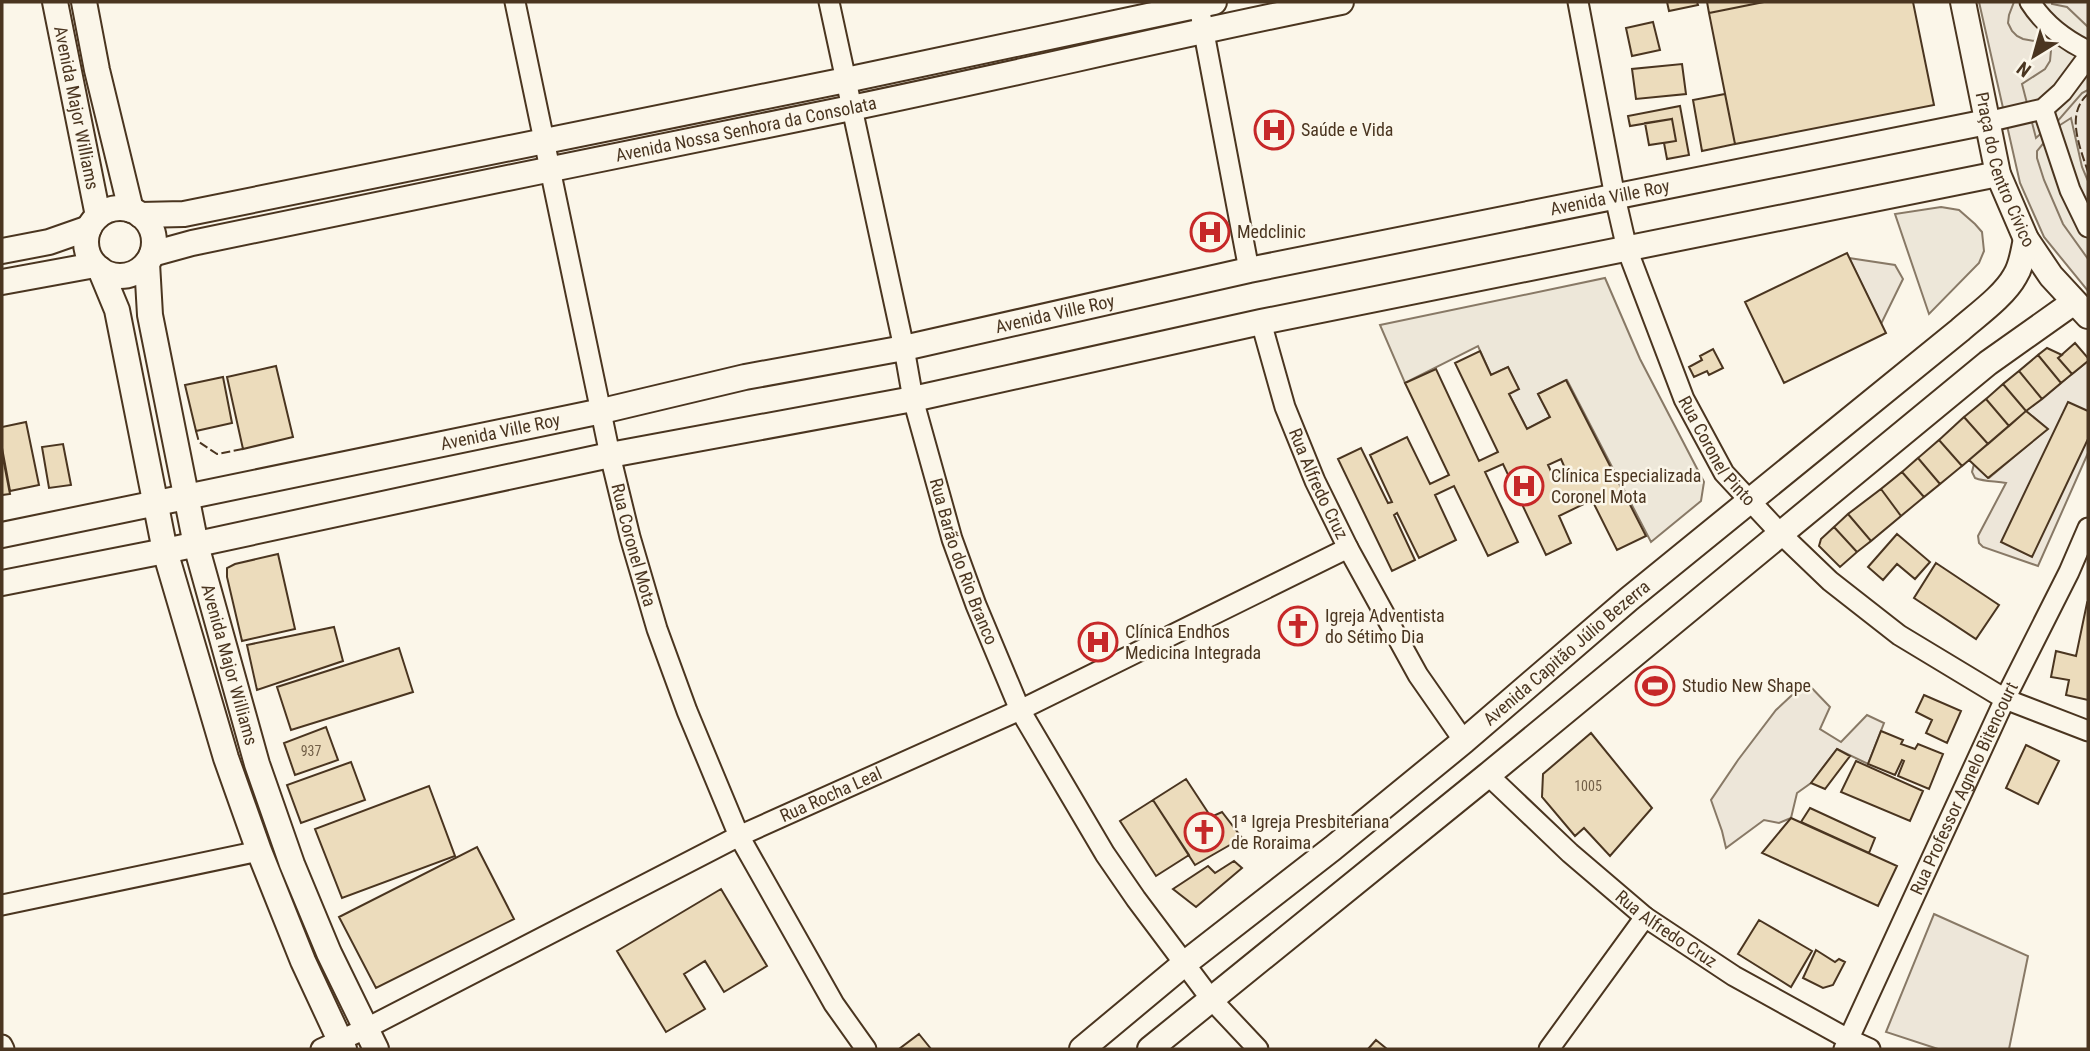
<svg xmlns="http://www.w3.org/2000/svg" width="2090" height="1051" viewBox="0 0 2090 1051" font-family="'Roboto Condensed',sans-serif">
	<style>
		.green { fill: #ede6d9; stroke: #887966; stroke-width: 2 }
		.parking { fill: #ede7d9; stroke: #887966; stroke-width: 2 }
		.building { fill: #ecdcbc; stroke: #4a3520; stroke-width: 2; fill-rule: evenodd }
		.lines { fill: none; stroke-linecap: round; stroke-linejoin: round }
		.minor-casing { stroke: #4a3520; stroke-width: 23 }
		.major-casing { stroke: #4a3520; stroke-width: 28 }
		.minor { stroke: #fbf6e9; stroke-width: 19 }
		.major { stroke: #fbf6e9; stroke-width: 24 }
		.fence { stroke: #4a3520; stroke-width: 2; stroke-dasharray: 9 3.5; stroke-linecap: butt }
		.labels { text-anchor: middle; stroke-width: 5; stroke-linejoin: round; paint-order: stroke }
		.number-label { font-size: 14px; fill: #725f47 }
		.street-label { font-size: 18px; fill: #4a3520; stroke: #fbf6e9 }
		.poi-label { font-size: 18px; fill: #4a3520; stroke: #fbf6e9; text-anchor: start }
	</style>
	<rect width="100%" height="100%" fill="#fbf6e9"/>
	<path class="green" d="M1979,2H2088V291L2044,237L2020,183Z
		M1849,258L1895,265L1903,279L1881,324Z
		M2088,361V453L2038,566L1983,547L1979,543L1978,536L2006,483C1995,481 1985,482 1975,478L1972,472L1974,464L1989,478L2047,429L2026,411Z
		M1806,682L1830,707L1820,729L1841,742L1867,715L1884,723L1868,764L1837,749L1811,783L1797,793L1791,818L1779,823L1764,820L1726,848L1722,831L1711,800L1738,760L1776,710Z
		M1934,914L2028,956L2009,1049H1938L1886,1032Z"/>
	<path class="parking" d="M2014,2H2052V4L2067,7L2088,27V90L2082,93L2055,124L2057,127L2071,118L2082,167L2088,181V259L2063,224L2044,180L2037,158V151L2051,134L2047,128L2036,138L2022,84L2045,69L2050,61L2051,50L2042,37L2034,41L2023,39L2017,36L2012,31L2008,23L2009,15Z
		M1941,207L1959,210L1975,224L1982,232L1984,251L1979,263L1929,314L1895,214Z
		M1605,278L1640,359L1704,482L1701,501L1651,542L1567,380L1538,394L1550,417L1527,429L1509,394L1518,388L1508,367L1491,375L1478,346L1405,383L1380,325Z"/>
	<path class="building" d="M1667,2H1697L1698,5L1669,11Z
		M1707,2H1764L1709,13Z
		M1764,2H1913L1934,105L1735,144L1709,13Z
		M1653,22L1660,50L1632,56L1626,28Z
		M1682,64L1686,94L1636,99L1632,69Z
		M1725,94L1735,144L1702,151L1693,100Z
		M1680,106L1689,155L1667,159L1664,143L1676,141L1672,119L1630,126L1628,116Z
		M1672,119L1676,141L1649,145L1645,123Z
		M1847,253L1886,333L1784,383L1745,302Z
		M2075,343L2088,358V361L2072,374L2058,358Z
		M2047,348L2062,355L2058,358L2072,374L2061,383L2038,355Z
		M1713,349L1723,368L1709,375L1707,371L1694,377L1689,367L1702,360L1700,356Z
		M1480,351L1491,375L1508,367L1519,389L1509,394L1527,429L1550,417L1538,394L1566,380L1646,536L1617,550L1592,500L1559,516L1571,543L1546,555L1503,464L1485,472L1518,542L1488,556L1454,486L1435,495L1456,540L1419,558L1397,513L1394,515L1415,560L1392,571L1338,459L1361,448L1388,503L1392,502L1370,455L1407,437L1430,484L1449,475L1405,383L1436,369L1479,461L1498,452L1455,363ZM1561,459L1567,473L1554,478L1548,465Z
		M2038,355L2061,383L2042,399L2019,371Z
		M276,366L293,437L243,449L227,377Z
		M2019,371L2042,399L2026,411L2003,384Z
		M223,377L232,423L196,431L185,385Z
		M2003,384L2026,411L2009,426L1986,399Z
		M1986,399L2009,426L1988,444L1964,417Z
		M2068,402L2088,411V439L2032,557L2001,542Z
		M2026,411L2048,429L1988,478L1969,460Z
		M1964,417L1988,444L1962,466L1939,440Z
		M26,422L39,485L10,491L2,448V427Z
		M1939,440L1962,466L1940,484L1918,458Z
		M63,444L71,485L49,488L42,447Z
		M2,453L10,494L2,495Z
		M1918,458L1940,484L1924,497L1902,472Z
		M1902,472L1924,497L1901,516L1881,489Z
		M1881,489L1901,516L1871,541L1848,514Z
		M1848,514L1871,541L1857,552L1834,527Z
		M1834,527L1857,552L1840,567L1819,546L1821,539Z
		M1897,534L1930,562L1915,579L1897,564L1883,580L1868,567Z
		M278,554L295,629L242,641L227,577V568L235,564Z
		M1936,563L1999,605L1976,639L1914,598Z
		M2087,603L2088,604V700L2066,695L2069,680L2051,677L2056,651L2076,656Z
		M334,627L343,661L257,690L247,645Z
		M399,648L413,692L291,730L277,687Z
		M1924,695L1961,711L1947,743L1926,733L1932,720L1916,712Z
		M326,727L338,760L295,775L284,743Z
		M1881,731L1903,740L1901,744L1915,749L1918,744L1943,754L1929,789L1898,776L1904,761L1902,760L1895,775L1868,764Z
		M1591,733L1652,808L1610,856L1584,828L1575,836L1542,797L1543,774Z
		M2026,745L2059,761L2038,804L2006,788Z
		M1837,749L1850,756L1825,789L1811,783Z
		M1856,761L1923,791L1910,821L1841,792Z
		M351,762L365,800L301,823L287,785Z
		M1186,779L1211,817L1222,812L1242,838L1195,865L1153,800Z
		M429,786L455,856L342,898L315,829Z
		M1153,800L1189,855L1156,876L1120,821Z
		M1810,808L1875,838L1869,853L1801,822Z
		M1791,818L1897,866L1878,906L1762,853Z
		M477,847L514,919L376,988L339,917Z
		M1234,861L1242,868L1196,907L1173,889L1208,866L1215,873Z
		M721,889L767,966L724,992L705,961L684,974L705,1009L666,1032L617,951Z
		M1759,920L1812,951L1791,987L1738,954Z
		M1816,950L1835,962L1839,959L1845,962L1833,985L1823,988L1803,978Z
		M919,1034L931,1049H899Z
		M1376,1040L1387,1049H1368Z"/>
	<g class="lines">
		<defs>
			<g id="minor">
				<path id="s1" d="M515,2L610,455L630,537L657,629L687,711L739,836L834,1004L866,1049"/>
				<path id="s2" d="M829,2L904,348L913,399L952,539L976,605L1020,710L1105,854L1136,899L1211,999L1258,1049"/>
				<path id="s3" d="M1578,2L1615,197L1627,249L1684,399L1724,473L1780,533L1830,581L1899,635L2005,699L2088,731"/>
				<path d="M2030,2C2044,24 2065,40 2088,51"/>
				<path d="M1201,17L1249,270"/>
				<path d="M2043,109L2070,190L2088,227"/>
				<path d="M1987,122L2043,109L2062,92L2088,57"/>
				<path id="s4" d="M1261,322L1285,407L1315,481L1348,548L1418,675L1464,741"/>
				<path id="s5" d="M1488,775L1570,853L1645,917L1734,976L1848,1039L1870,1049"/>
				<path d="M2,905L259,851"/>
				<path d="M2,1045L4,1049"/>
				<path id="s6" d="M321,1049L365,1029L739,836L1020,710L1348,548"/>
				<path d="M1549,1049L1645,917"/>
				<path id="s7" d="M1844,1049L2005,699L2069,572L2088,528"/>
			</g>
			<g id="major">
				<path id="s8" d="M55,2L98,216"/>
				<path d="M84,2L97,70L131,210"/>
				<path id="s9" d="M1963,2L1998,174L2026,239L2051,276L2088,316"/>
				<circle cx="120" cy="242" r="34"/>
				<path d="M140,215L184,214L846,80L1214,2"/>
				<path d="M2,251L49,242L89,228"/>
				<path id="s10" d="M152,254L192,243C412,197 631,153 851,108C1015,74 1177,35 1341,2"/>
				<path id="s11" d="M147,263L150,315L196,545L257,764L292,864L329,953L376,1049"/>
				<path d="M100,269L117,310L165,551L226,758L259,851L303,961L344,1049"/>
				<path d="M2,282L95,265"/>
				<path id="s12" d="M2,535L602,411L745,377L904,348L1249,270L1987,122"/>
				<path d="M2,583L165,551L610,455L913,399L1261,322L1998,174"/>
				<path id="s13" d="M1082,1049L1184,964L1333,848L1464,741L1629,599L1960,330C1977,315 2004,296 2015,276C2022,265 2023,252 2026,239"/>
				<path d="M1150,1049L1488,775L1988,363L2074,302"/>
			</g>
		</defs>
		<use href="#minor" class="minor-casing"/>
		<use href="#major" class="major-casing"/>
		<use href="#minor" class="minor"/>
		<use href="#major" class="major"/>
		<path class="fence" d="M2088,94C2065,114 2080,147 2088,172
			M196,431L199,442L217,454L243,449"/>
	</g>
	<defs>
		<symbol id="hospital-ring" viewBox="-11 -11 22 22"><circle r="9.5" fill="#fbf6e9" stroke="#c62828" stroke-width="1.5"/><path d="M-5-5h3v3.5h4V-5h3V5h-3V1.5h-4V5h-3Z" fill="#c62828"/></symbol>
		<symbol id="church-ring" viewBox="-11 -11 22 22"><circle r="9.5" fill="#fbf6e9" stroke="#c62828" stroke-width="1.5"/><path d="M-1.2-6h2.4v3.5h3.3v2.4h-3.3V6h-2.4V-.1h-3.3v-2.4h3.3Z" fill="#c62828"/></symbol>
		<symbol id="stadium-ring" viewBox="-11 -11 22 22"><circle r="9.5" fill="#fbf6e9" stroke="#c62828" stroke-width="1.5"/><path d="M0-5a6.5 5 0 1 0 0 10a6.5 5 0 1 0 0-10ZM-3.5-1.8h7v3.6h-7Z" fill="#c62828"/></symbol>
	</defs>
	<g fill-rule="evenodd">
		<use href="#hospital-ring" x="1252" y="108" width="44" height="44"/>
		<use href="#hospital-ring" x="1188" y="210" width="44" height="44"/>
		<use href="#hospital-ring" x="1502" y="464" width="44" height="44"/>
		<use href="#church-ring" x="1276" y="604" width="44" height="44"/>
		<use href="#hospital-ring" x="1076" y="620" width="44" height="44"/>
		<use href="#stadium-ring" x="1633" y="664" width="44" height="44"/>
		<use href="#church-ring" x="1182" y="810" width="44" height="44"/>
	</g>
	<g class="labels">
		<g class="number-label">
			<text x="311" y="756">937</text>
			<text x="1588" y="791">1005</text>
		</g>
		<g class="street-label">
			<text dy="6" stroke="none"><textPath href="#s8" startOffset="108">Avenida Major Williams</textPath></text>
			<text dy="6" stroke="none"><textPath href="#s10" startOffset="607">Avenida Nossa Senhora da Consolata</textPath></text>
			<text dy="6" stroke="none"><textPath href="#s9" startOffset="173">Praça do Centro Cívico</textPath></text>
			<text dy="6" stroke="none"><textPath href="#s12" startOffset="1643">Avenida Ville Roy</textPath></text>
			<text dy="6" stroke="none"><textPath href="#s12" startOffset="1076">Avenida Ville Roy</textPath></text>
			<text dy="6" stroke="none"><textPath href="#s12" startOffset="509">Avenida Ville Roy</textPath></text>
			<text dy="6" stroke="none"><textPath href="#s3" startOffset="474">Rua Coronel Pinto</textPath></text>
			<text dy="6" stroke="none"><textPath href="#s4" startOffset="172">Rua Alfredo Cruz</textPath></text>
			<text dy="6" stroke="none"><textPath href="#s1" startOffset="556">Rua Coronel Mota</textPath></text>
			<text dy="6" stroke="none"><textPath href="#s2" startOffset="576">Rua Barão do Rio Branco</textPath></text>
			<text dy="6" stroke="none"><textPath href="#s13" startOffset="626">Avenida Capitão Júlio Bezerra</textPath></text>
			<text dy="6" stroke="none"><textPath href="#s11" startOffset="411">Avenida Major Williams</textPath></text>
			<text dy="6" stroke="none"><textPath href="#s7" startOffset="287">Rua Professor Agnelo Bitencourt</textPath></text>
			<text dy="6" stroke="none"><textPath href="#s6" startOffset="570">Rua Rocha Leal</textPath></text>
			<text dy="6" stroke="none"><textPath href="#s5" startOffset="236">Rua Alfredo Cruz</textPath></text>
		</g>
		<g class="poi-label">
			<text x="1301" y="136">Saúde e Vida</text>
			<text x="1237" y="238">Medclinic</text>
			<text x="1551" y="482">Clínica Especializada<tspan x="1551" dy="21">Coronel Mota</tspan></text>
			<text x="1325" y="622">Igreja Adventista<tspan x="1325" dy="21">do Sétimo Dia</tspan></text>
			<text x="1125" y="638">Clínica Endhos<tspan x="1125" dy="21">Medicina Integrada</tspan></text>
			<text x="1682" y="692">Studio New Shape</text>
			<text x="1231" y="828">1ª Igreja Presbiteriana<tspan x="1231" dy="21">de Roraima</tspan></text>
		</g>
	</g>
	<rect width="2090" height="1051" fill="none" stroke="#4a3520" stroke-width="7"/>
	<g transform="translate(2034 56) rotate(217)" stroke="#fbf6e9" stroke-width="5" paint-order="stroke">
	<path d="M0-5L12 26L0 18L-12 26Z" fill="#4a3520"/>
	<text y="-10" font-size="19" font-weight="bold" text-anchor="middle" fill="#4a3520">N</text>
	</g>
</svg>
